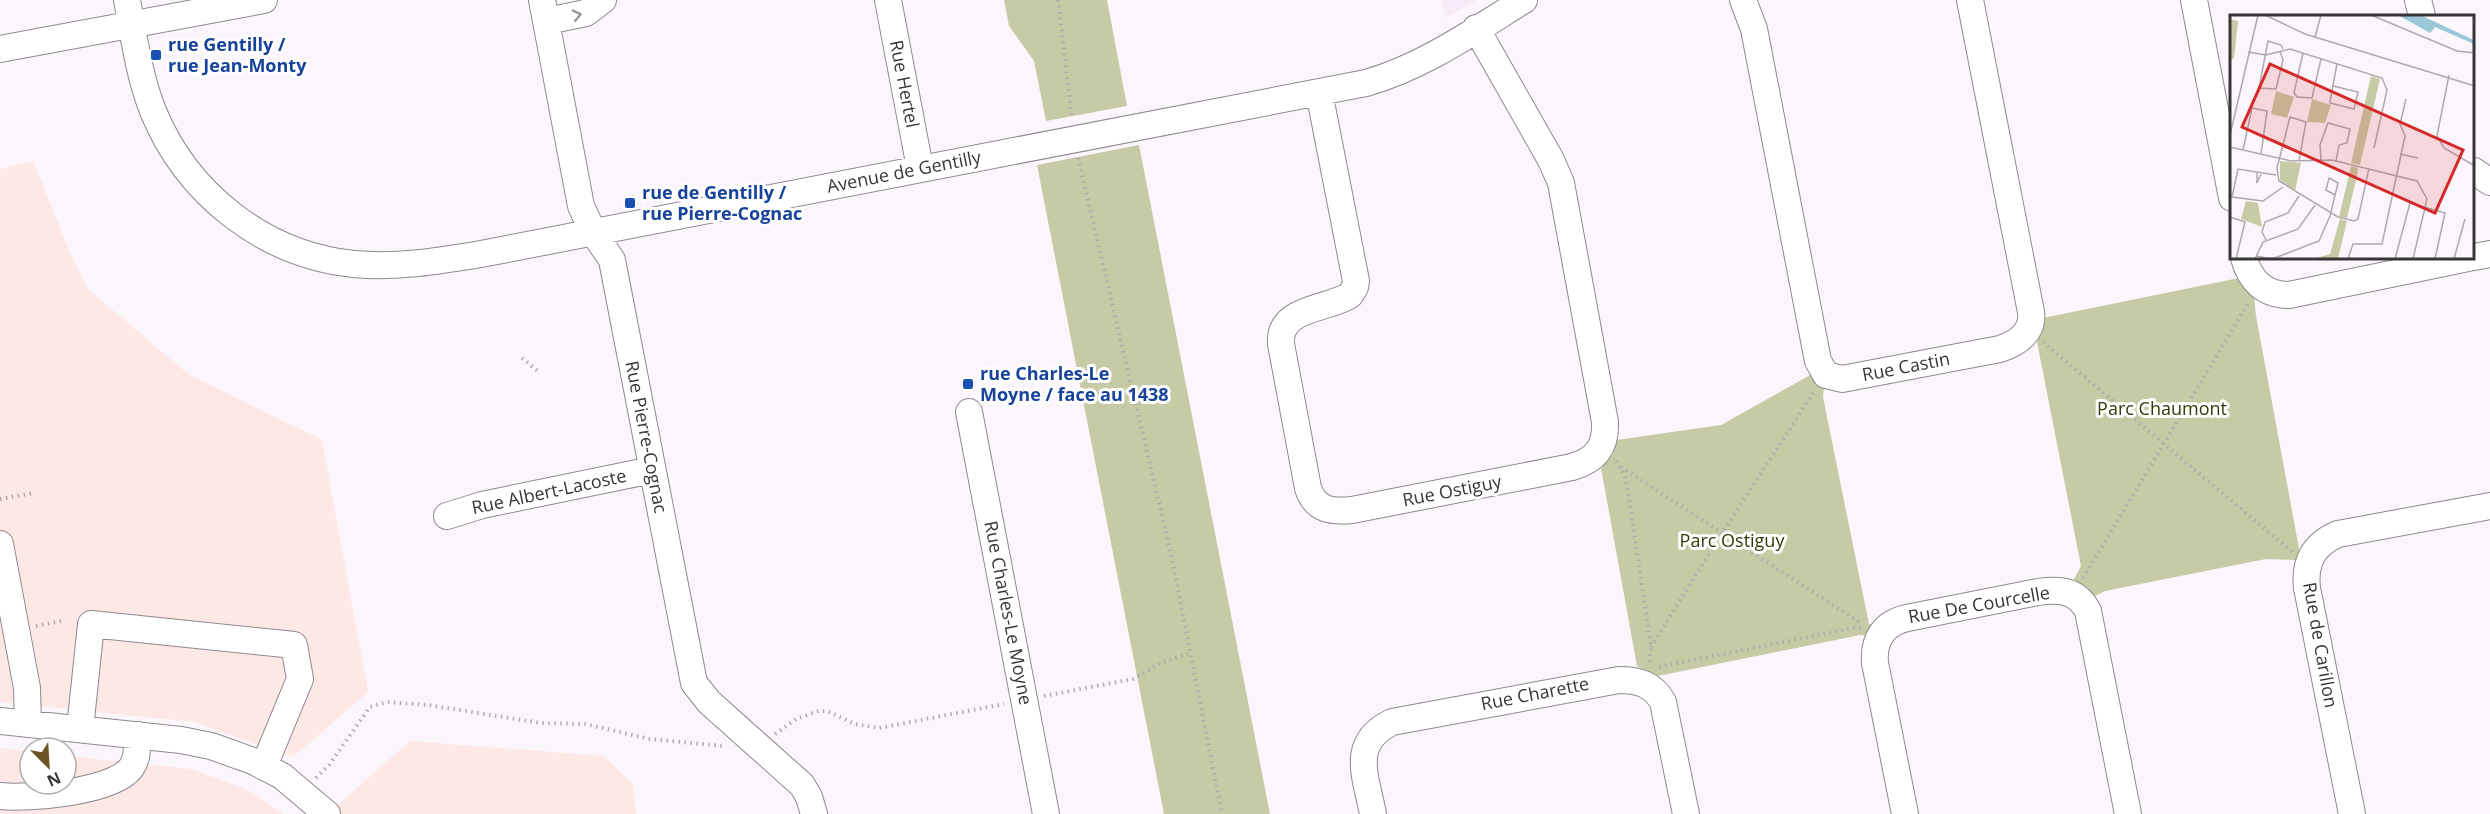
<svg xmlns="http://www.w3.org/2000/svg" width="2490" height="814" viewBox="0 0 2490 814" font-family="'Open Sans',sans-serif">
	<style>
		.built { fill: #f5eaf5 }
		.industrial { fill: #fee8e5 }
		.green { fill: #c6cba5 }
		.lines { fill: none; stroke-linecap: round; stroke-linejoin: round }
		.minor-casing { stroke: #8e898e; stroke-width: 28 }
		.path { stroke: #aeaaae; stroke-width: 4; stroke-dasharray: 1.5 4.5; stroke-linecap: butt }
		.minor { stroke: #fff; stroke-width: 26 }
		.oneway { stroke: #9c9a9c }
		.transit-dot { fill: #1a4fb4; stroke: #fff; stroke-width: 2 }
		.labels { text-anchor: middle; stroke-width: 6; stroke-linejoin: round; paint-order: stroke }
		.transit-label { font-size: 18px; font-weight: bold; fill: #164399; stroke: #fff; text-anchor: start }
		.street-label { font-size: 18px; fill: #383538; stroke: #fff }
		.park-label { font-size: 18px; fill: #363a09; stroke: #fff }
		.inset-road { fill: none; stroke: #ada9ad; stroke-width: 1.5 }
		.view { fill: #d62828; fill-opacity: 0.15; stroke: #d62828; stroke-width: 3 }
		.inset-edge { fill: none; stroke: #383538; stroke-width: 3 }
	</style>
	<rect width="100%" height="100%" fill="#fbf6fb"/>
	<path class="built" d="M1442,0H1477L1445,18Z"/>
	<path class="industrial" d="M33,161L69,251L88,289L188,374L322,440L368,692L293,757L193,722L0,702V169Z
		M410,741L604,756L633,784L636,814H328Z
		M0,748L30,752V784H66V756L191,769L248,790L283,814H0Z"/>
	<path class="green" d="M1004,0H1107L1127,106L1046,121L1034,61L1009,26Z
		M1139,145L1270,814H1164L1037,165Z
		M2239,278L2254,295L2256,316L2300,554L2296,560L2266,559L2105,591L2093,597L2087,587L2073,581L2081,566L2037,342L2043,318Z
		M1812,374L1824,385L1823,397L1869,624L1875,625L1869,636L1860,635L1658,676L1637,666L1601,468L1613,454L1617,440L1721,425Z"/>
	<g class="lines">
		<defs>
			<path id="minor" d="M127,0C134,37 139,76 153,111C187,194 264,255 354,264C397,268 439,261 481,254L1366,83C1423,67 1474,31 1524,0
				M542,0L581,206L593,232L612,260L694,683L709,702L802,785L809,797L814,814
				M888,0L920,168
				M1743,0L1754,29L1818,361L1826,375L1842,379L2000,349C2018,343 2034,332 2031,312L1970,0
				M2194,0L2232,198
				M2418,0L2422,16
				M547,21L586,13L603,0
				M0,49L264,0
				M1319,92L1356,281L1355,287L1350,295C1327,310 1278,307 1281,344L1308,488C1315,510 1331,512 1352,510L1572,467C1596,460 1606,447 1605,422L1561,183L1551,160L1476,28
				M2474,171L2490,182
				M2474,257L2490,254
				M2244,258C2250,281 2265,295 2289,295L2468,258
				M969,412L1046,814
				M447,516L482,505L652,470
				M0,544L27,688L28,724
				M0,721L181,740L211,746L253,761L282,776L327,814
				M80,729L91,624L294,645L300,679L264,766
				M0,796C29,799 113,792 131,768C138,759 137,746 138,735
				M1373,814C1366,776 1349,743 1392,722L1619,680C1638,680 1653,684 1663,702L1686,814
				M1905,814L1875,663C1873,639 1884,623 1907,618L2038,592C2060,589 2077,590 2088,611L2128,814
				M2352,814L2307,588C2304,562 2314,544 2338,534L2490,506"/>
		</defs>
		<use href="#minor" class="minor-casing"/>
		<path class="path" d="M1058,0L1072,118
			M1078,158L1171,554L1222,814
			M2043,342L2292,552
			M522,358L539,372
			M1616,461L1625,476L1628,491L1651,647L1649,664
			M1621,467L1862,624
			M0,499L33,493
			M2083,578L2249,302
			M36,626L61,621
			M1651,647L1722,533L1814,392
			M1659,667L1853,628H1861
			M1044,696L1133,679L1163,662L1191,653
			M775,734L796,719L819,711H827L855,724L879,728L1004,704
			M316,778L329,765L370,707L387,702L428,705L541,723L585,724L650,739L724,746"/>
		<use href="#minor" class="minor"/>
	</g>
	<defs><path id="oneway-chevron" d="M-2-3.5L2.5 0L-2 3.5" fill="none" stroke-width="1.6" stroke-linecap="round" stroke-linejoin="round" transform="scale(1.5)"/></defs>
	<use class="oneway" href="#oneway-chevron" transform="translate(577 15) rotate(-13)"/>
	<g class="transit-dot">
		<rect x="150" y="49" width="12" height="12" rx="3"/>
		<rect x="624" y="197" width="12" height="12" rx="3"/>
		<rect x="962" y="378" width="12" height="12" rx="3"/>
	</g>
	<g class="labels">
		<g class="transit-label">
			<text x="168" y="51">rue Gentilly /<tspan x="168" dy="21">rue Jean-Monty</tspan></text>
			<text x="642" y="199">rue de Gentilly /<tspan x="642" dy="21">rue Pierre-Cognac</tspan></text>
			<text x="980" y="380">rue Charles-Le<tspan x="980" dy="21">Moyne / face au 1438</tspan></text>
		</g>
		<g class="street-label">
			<text transform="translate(904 84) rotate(79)" y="6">Rue Hertel</text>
			<text transform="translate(904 172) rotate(-11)" y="6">Avenue de Gentilly</text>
			<text transform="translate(1906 367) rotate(-11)" y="6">Rue Castin</text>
			<text transform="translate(646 437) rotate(79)" y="6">Rue Pierre-Cognac</text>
			<text transform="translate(1452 491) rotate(-11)" y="6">Rue Ostiguy</text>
			<text transform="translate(549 492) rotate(-12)" y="6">Rue Albert-Lacoste</text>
			<text transform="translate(1979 605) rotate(-10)" y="6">Rue De Courcelle</text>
			<text transform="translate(1008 613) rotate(79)" y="6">Rue Charles-Le Moyne</text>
			<text transform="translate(2320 645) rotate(80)" y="6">Rue de Carillon</text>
			<text transform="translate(1535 694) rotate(-11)" y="6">Rue Charette</text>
		</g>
		<g class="park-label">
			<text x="2162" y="415">Parc Chaumont</text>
			<text x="1732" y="547">Parc Ostiguy</text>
		</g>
	</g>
	<g transform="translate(2230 15)">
		<rect width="244" height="244" fill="#fbf6fb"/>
		<path d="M0,4L8,6L4,44L0,43ZM141,61L150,64L130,150L121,148ZM46,76L64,82L57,103L41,99ZM82,84L101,90L95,108L77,107ZM50,146L71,148L65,176L50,165ZM121,151L128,153L127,161L117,203L109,202ZM16,186L28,188L32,212L11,204ZM110,204L117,206L108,244H83L100,239Z" fill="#c6cba5"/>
		<path d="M168,0H190L244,25V29L205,12L200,18Z" fill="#99c8d8"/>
		<path class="inset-road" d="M35,0L75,19L245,71M141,0L227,36L245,38M85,22L91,0M50,36L53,45L46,74L29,73L38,26L51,30L53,34M18,37L36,40L60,34L152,63L157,75L144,133M73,38L64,78L67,82L82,83L91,44M219,60L207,121L214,133L245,151M103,71L128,77L124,94L100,88V86L107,49M0,120L28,0M0,132L61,146L102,145L187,166L197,184L183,244M13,135L22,93L37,96L31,139M170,139L188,143M91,145L90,130L98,108L120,114L117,128L109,130L106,146M69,146L76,107L60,102L47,153L49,166L108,202L124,206L128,204L139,153M27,158V168L31,159M46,160L8,154L2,182L33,186L53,172M0,202L15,207L6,244M36,225L32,217L35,207L58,198L69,181M26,241L42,244L89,226L100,201L108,168L99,163L96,175L105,180M25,244L33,227L68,214L85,190M118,244L123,229H152L175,121L170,109L176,84M165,244L180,188L215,198L205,244M224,244L235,204"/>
		<path class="view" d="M40,49L233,135L205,198L12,112Z"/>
		<rect width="244" height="244" class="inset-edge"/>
	</g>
	<g transform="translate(48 766) rotate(156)"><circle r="28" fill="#ffffff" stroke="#afaeaf" stroke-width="1.5"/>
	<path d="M0-4.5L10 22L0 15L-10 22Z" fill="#6b5524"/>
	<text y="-9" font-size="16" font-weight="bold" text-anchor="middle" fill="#383538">N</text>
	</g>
</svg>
